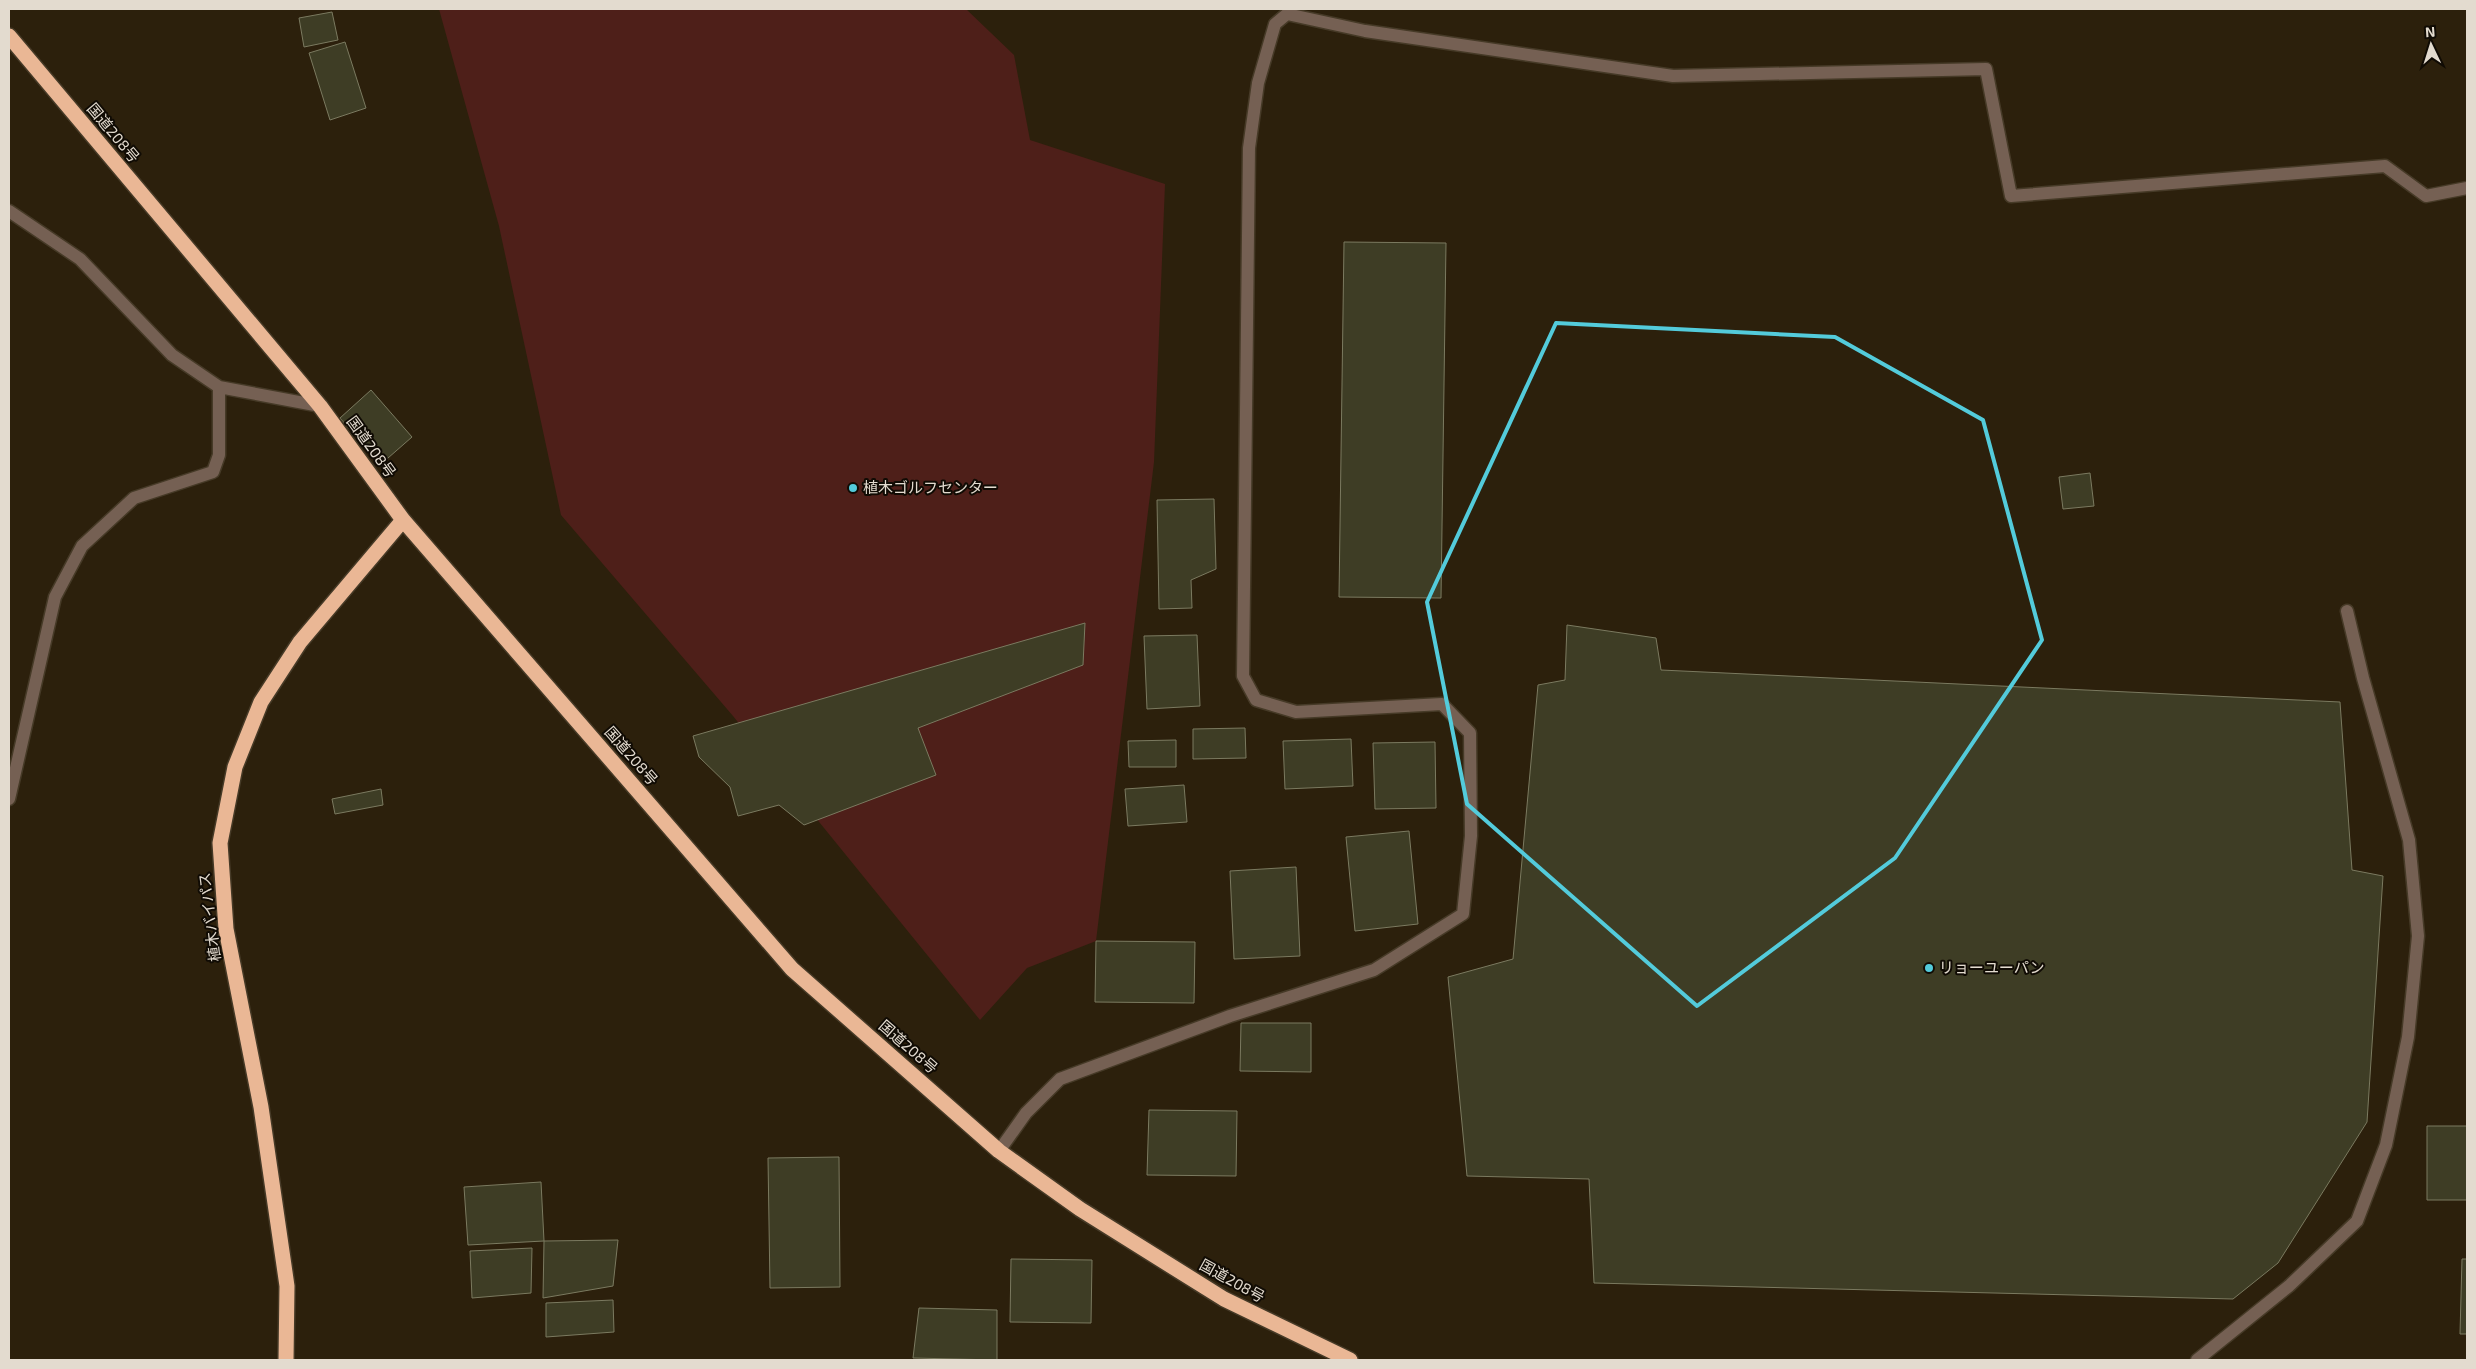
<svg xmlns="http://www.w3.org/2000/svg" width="2476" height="1369" viewBox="0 0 2476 1369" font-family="'Exo 2','Noto Sans JP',sans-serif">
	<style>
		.green { fill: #4e1f19 }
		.building { fill: #3e3d25; stroke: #7b7a60 }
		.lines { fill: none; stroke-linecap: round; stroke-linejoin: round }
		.minor-casing { stroke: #463a27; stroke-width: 15 }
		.highway-casing { stroke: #463a27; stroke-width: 18 }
		.minor { stroke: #756053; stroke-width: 12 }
		.highway { stroke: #eab795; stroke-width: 15 }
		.marked { fill: none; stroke: #53cbdb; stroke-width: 4; stroke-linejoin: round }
		.poi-dot { fill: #53cbdb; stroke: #100b04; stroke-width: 2 }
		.labels { text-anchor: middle; stroke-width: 4; stroke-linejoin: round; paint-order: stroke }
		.street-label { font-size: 15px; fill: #e3dbcf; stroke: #100b04 }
		.poi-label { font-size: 15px; fill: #e3dbcf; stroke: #100b04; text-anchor: start }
	</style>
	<rect width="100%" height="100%" fill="#2c200c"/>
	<path class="green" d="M439,9H966L1014,55L1030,140L1165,184L1154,462L1096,941L1027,968L980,1020L733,716L561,515L499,226Z"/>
	<path class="building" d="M332,12L338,40L304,47L299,18Z
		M345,42L366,108L330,120L309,53Z
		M1344,242L1446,243L1441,598L1339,597Z
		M371,390L412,437L380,465L340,418Z
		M2090,473L2094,506L2063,509L2059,477Z
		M1214,499L1216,569L1191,580L1192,608L1159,609L1157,500Z
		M1085,623L1083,665L918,728L936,775L804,825L779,805L738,816L730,787L699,757L693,736Z
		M1567,625L1656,638L1661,670L2340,702L2352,870L2383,876L2367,1122L2278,1263L2233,1299L1594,1283L1589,1179L1467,1176L1448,977L1513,959L1538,685L1565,680Z
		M1197,635L1200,706L1147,709L1144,636Z
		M1245,728L1246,758L1193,759V729Z
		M1351,739L1353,786L1285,789L1283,741Z
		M1176,740V767H1129L1128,741Z
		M1435,742L1436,808L1375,809L1373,743Z
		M1184,785L1187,822L1128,826L1125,789Z
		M381,789L383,805L335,814L332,799Z
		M1409,831L1418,924L1355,931L1346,837Z
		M1296,867L1300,956L1234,959L1230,871Z
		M1096,941L1195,942L1194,1003L1095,1002Z
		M1241,1023H1311V1072L1240,1071Z
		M1149,1110L1237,1111L1236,1176L1147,1175Z
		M2427,1126H2467V1200H2427Z
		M839,1157L840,1287L770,1288L768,1158Z
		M541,1182L544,1241L468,1245L464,1187Z
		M618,1240L613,1286L543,1298L544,1241Z
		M532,1248L531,1293L472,1298L470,1251Z
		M1011,1259L1092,1260L1091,1323L1010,1322Z
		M2462,1259H2467V1334H2460Z
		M613,1300L614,1332L546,1337V1303Z
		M919,1308L997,1310V1360L913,1358Z"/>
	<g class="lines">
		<defs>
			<path id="minor" d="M9,211L80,259L172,355L219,387L320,406
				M9,799L55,597L82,546L134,498L213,472L219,455V387
				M999,1151L1026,1113L1060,1079L1230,1016L1374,970L1463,914L1471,836L1470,733L1442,704L1296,712L1256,700L1243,676L1249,148L1258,83L1275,24L1287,14L1365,31L1673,76L1986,69L2011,196L2385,166L2426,196L2467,188
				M2197,1360L2289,1286L2357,1221L2386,1145L2408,1037L2418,936L2409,840L2363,678L2347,611"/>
			<path id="highway" d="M9,36L320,406L403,520L792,969L999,1151L1080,1209L1224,1299L1350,1360
				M286,1360L287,1286L261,1107L226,929L220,843L235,767L261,702L300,642L403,520"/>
		</defs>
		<use href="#minor" class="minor-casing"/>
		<use href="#highway" class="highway-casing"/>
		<use href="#minor" class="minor"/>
		<use href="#highway" class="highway"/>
	</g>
	<path class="marked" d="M1556,323L1835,337L1983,420L2042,640L1895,858L1697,1006L1467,804L1427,602Z"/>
	<g class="poi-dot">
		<circle cx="853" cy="488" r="5"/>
		<circle cx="1929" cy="968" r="5"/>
	</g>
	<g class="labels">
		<g class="street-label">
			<text transform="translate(113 133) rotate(50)" y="5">国道208号</text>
			<text transform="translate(371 447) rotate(54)" y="5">国道208号</text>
			<text transform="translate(631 756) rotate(49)" y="5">国道208号</text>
			<text transform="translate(210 917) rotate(-97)" y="5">植木バイパス</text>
			<text transform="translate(908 1047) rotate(41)" y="5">国道208号</text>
			<text transform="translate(1232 1281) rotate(29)" y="5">国道208号</text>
		</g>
		<g class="poi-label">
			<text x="863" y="493">植木ゴルフセンター</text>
			<text x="1939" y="973">リョーユーパン</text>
		</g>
	</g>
	<rect width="2476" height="1369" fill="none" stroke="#e3dbcf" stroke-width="20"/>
	<g transform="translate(2431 45) rotate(356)" stroke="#100b04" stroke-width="4" paint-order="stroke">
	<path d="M0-4L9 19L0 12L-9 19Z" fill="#e3dbcf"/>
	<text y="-8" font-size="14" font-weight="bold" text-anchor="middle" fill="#e3dbcf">N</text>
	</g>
</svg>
